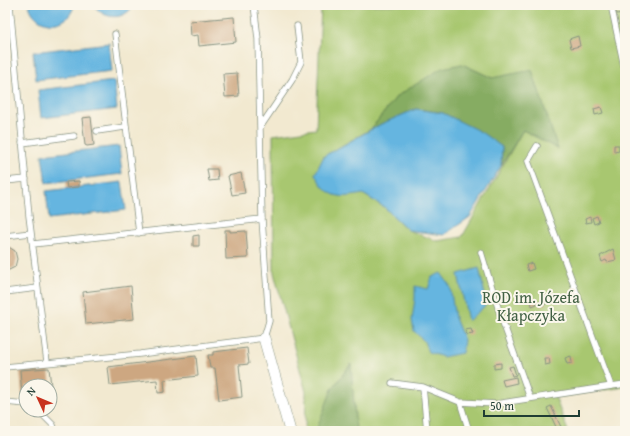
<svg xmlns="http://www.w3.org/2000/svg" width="630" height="436" viewBox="0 0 630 436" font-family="'Gentium Book Plus',serif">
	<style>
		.green { fill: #a8c76f; stroke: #648252; fill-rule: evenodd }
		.forest { fill: #86ac62; stroke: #52744b }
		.water { fill: #65b5e0; stroke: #42798a }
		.building { fill: #cda781 }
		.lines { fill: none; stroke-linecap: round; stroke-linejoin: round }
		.service-casing { stroke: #889382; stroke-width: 7 }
		.minor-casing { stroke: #889382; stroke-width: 12 }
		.service { stroke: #fff; stroke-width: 5.5 }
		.minor { stroke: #fff; stroke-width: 11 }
		.labels { text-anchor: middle; stroke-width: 4; stroke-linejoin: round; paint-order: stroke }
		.park-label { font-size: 16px; fill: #416043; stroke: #fbf7ec }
	</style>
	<rect width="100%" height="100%" fill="#fbf7ec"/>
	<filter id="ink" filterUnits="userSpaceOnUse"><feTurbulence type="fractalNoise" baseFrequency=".025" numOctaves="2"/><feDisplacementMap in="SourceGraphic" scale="8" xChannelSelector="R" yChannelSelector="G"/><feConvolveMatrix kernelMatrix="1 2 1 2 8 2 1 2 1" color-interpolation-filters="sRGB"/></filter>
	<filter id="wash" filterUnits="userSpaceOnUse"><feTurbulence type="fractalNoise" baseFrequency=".012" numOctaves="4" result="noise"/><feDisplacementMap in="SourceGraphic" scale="16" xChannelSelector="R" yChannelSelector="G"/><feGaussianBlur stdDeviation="0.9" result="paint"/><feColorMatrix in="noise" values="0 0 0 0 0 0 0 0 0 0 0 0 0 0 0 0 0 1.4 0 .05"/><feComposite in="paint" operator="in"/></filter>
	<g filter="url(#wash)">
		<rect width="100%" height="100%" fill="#f2e9d0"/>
		<path class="green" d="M321,5H625V387L555,397L568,431H356L350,365L332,389L319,429L316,431H305L306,392L274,273L273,135L316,129ZM462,64L492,78L558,149L523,130L462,237L437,241L408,230L384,207L363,194L324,156L371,129L397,96Z"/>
		<path class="forest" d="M462,64L492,78L532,70L558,149L523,130L501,166L502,147L443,113L416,109L371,129L397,96L442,68Z
			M351,364L356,431H316L332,389Z"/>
		<path class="water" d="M29,5H74C69,30 35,29 29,5Z
			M94,5H134C124,21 104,20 94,5Z
			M109,43L112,71L36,80L33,52Z
			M114,81L117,109L41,118L38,90Z
			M416,109L443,113L481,132L502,147L501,166L470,217L444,235L408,230L384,207L363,194C338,199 328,198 315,174L324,156L381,124Z
			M119,146L122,174L46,183L42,155Z
			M122,182L126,210L49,219L46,191Z
			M479,268L487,304L468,321L458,274Z
			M441,273L450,286L455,318L464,340L462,353L443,357L428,352L424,341L414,331L412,320L415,298V286L428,289L432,277Z"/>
		<g id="blocks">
			<path class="building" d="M623,9L624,13L616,14V10Z
				M234,17L236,42L199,46L198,35L191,36L190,21Z
				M578,36L580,46L571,48L569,39Z
				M621,36H625V43H622Z
				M237,73L239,96L225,97L223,74Z
				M601,107L603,113L595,115L594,109Z
				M91,117L94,145L87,146L85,145L82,118Z
				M614,145H619V151L614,152Z
				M207,169H217L218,180L209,181Z
				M241,173L245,193L232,195L228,176Z
				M79,181V187L67,188L66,182Z
				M597,216L599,222L594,224L592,218Z
				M590,217L591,222L586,223L585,219Z
				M225,230H230V232L246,231L248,258L226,259Z
				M199,235V246H193V236Z
				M7,246L15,251L17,259L15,267L5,272V247Z
				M613,249L616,260L607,262L606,260L602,262L600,256Z
				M532,263L534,269L528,271L526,265Z
				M131,286L134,319L86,324L83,292Z
				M535,299L537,304L532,306L531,301Z
				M545,300L546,304L540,306L539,302Z
				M471,329L473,334L467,335L465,330Z
				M247,348L249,364L239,365L242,397L219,400L215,368H210L208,355H213V352Z
				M196,356L198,376L164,380L165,392L158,393L157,380L110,385L108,367Z
				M571,356L572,363L567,364L565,358Z
				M544,358H549L550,364L545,365Z
				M501,363V368L494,369V364Z
				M513,366L516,375L512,376L509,367Z
				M49,368L51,386H26V394L22,395L20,370Z
				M516,377L517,383L504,386L502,380Z
				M551,406L561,427L557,429L547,408Z"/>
		</g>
	</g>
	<g filter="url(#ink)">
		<use href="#blocks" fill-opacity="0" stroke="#889382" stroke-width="1"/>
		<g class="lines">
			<defs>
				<path id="service" d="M10,5L29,216L47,362
					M611,5L625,71
					M115,34L139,233
					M261,126L292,80L301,62L297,26
					M97,131L125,127
					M22,143L74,136
					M537,146L528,161L611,386
					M5,181L26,179
					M5,236L31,233
					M33,244L262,219
					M481,252L500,314L530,398
					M5,292L38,288
					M5,367L140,354L264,338L269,321L262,219L258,39L254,5
					M392,383L423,387L460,402L495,404L625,384
					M423,387L427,431
					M5,402L26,404
					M460,402L469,431
					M38,410L53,425L55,431"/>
				<path id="minor" d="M264,338L290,431"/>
			</defs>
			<use href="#service" class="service-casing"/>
			<use href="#minor" class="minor-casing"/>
			<use href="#service" class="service"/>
			<use href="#minor" class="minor"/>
		</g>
	</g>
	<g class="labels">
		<g class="park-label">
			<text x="531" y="303">ROD im. Józefa<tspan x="531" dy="18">Kłapczyka</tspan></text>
		</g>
	</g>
	<rect width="630" height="436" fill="none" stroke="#fbf7ec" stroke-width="20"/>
	<g transform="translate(38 398) rotate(314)"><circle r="19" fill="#fbf7ec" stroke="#a3ada2"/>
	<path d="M0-3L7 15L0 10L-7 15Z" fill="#c8321e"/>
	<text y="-6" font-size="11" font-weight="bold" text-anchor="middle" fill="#1f3d34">N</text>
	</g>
	<path d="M484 410v6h95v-6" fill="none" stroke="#1f3d34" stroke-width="2"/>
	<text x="490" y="410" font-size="12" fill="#1f3d34" stroke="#fbf7ec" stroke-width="3" paint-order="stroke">50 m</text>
</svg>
